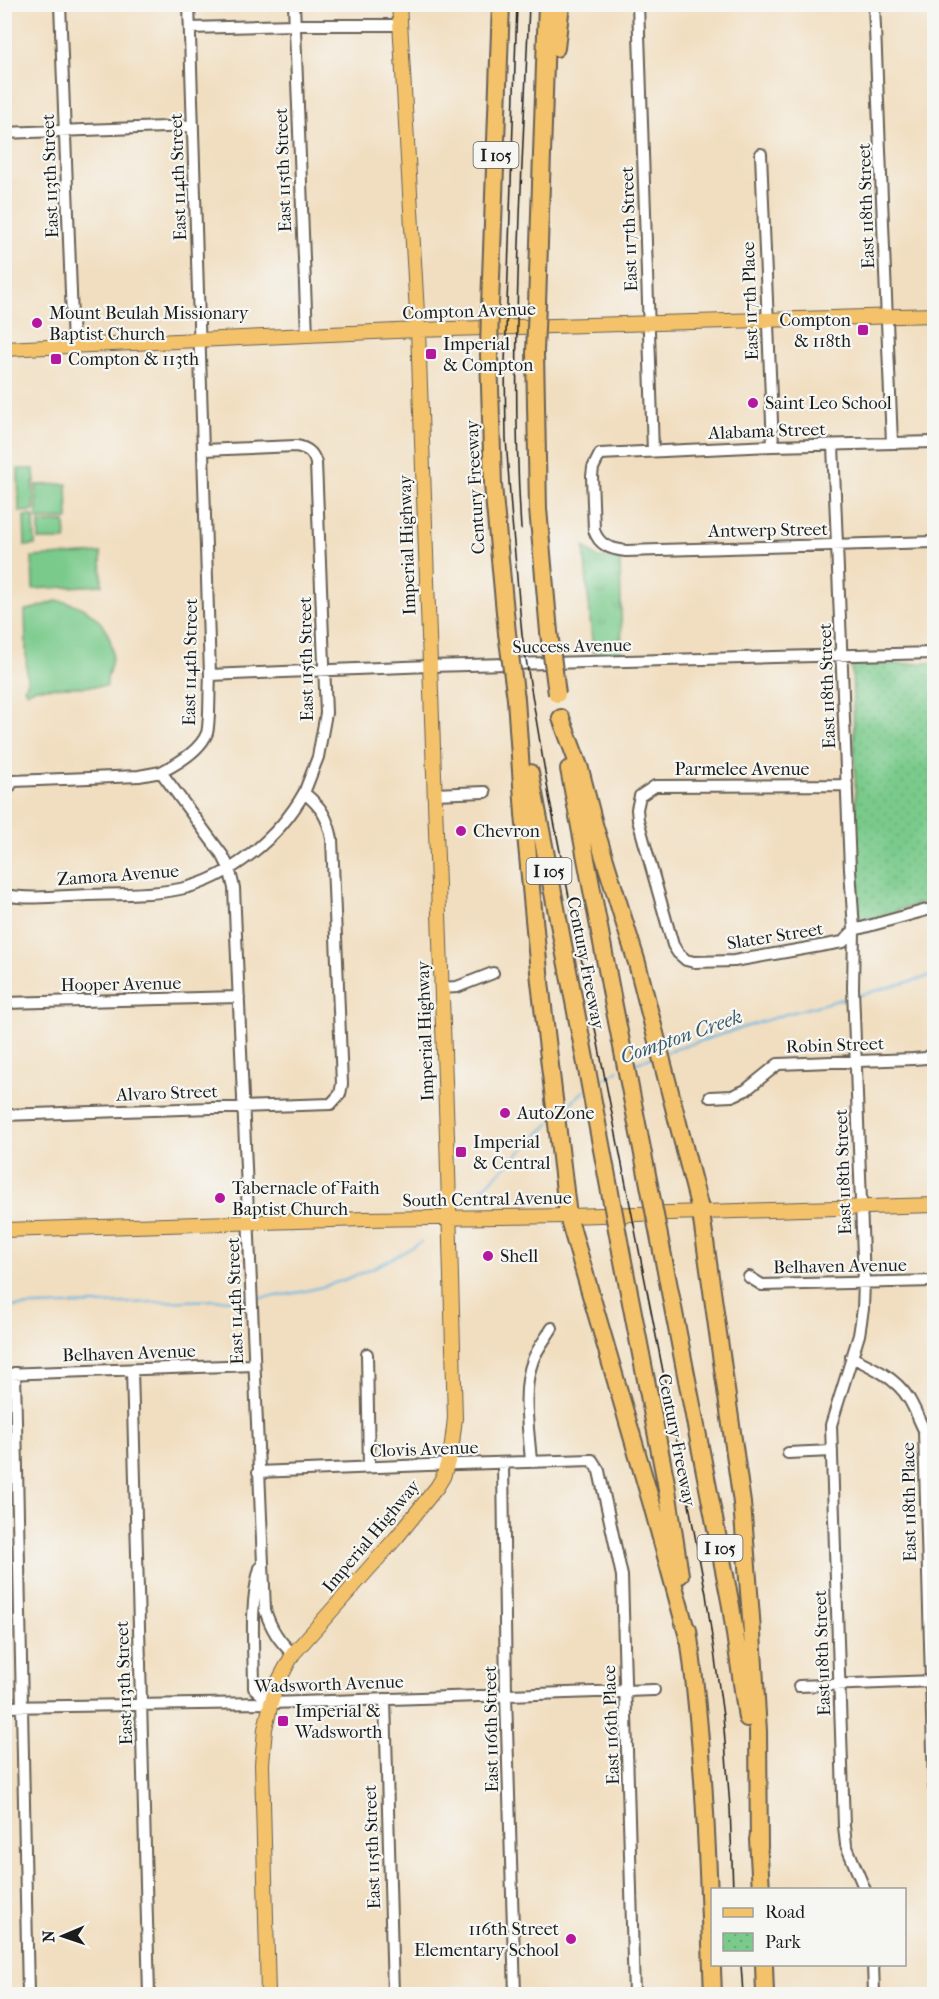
<svg xmlns="http://www.w3.org/2000/svg" width="939" height="1999" viewBox="0 0 939 1999" font-family="'IM FELL French Canon',serif">
	<style>
		.grass { fill: url(#grass-tufts); stroke: #4a7354; stroke-width: 1.5 }
		.park { fill: url(#park-dots); stroke: #4a7354; stroke-width: 1.5 }
		.pitch { fill: #79ca8b; stroke: #4a7354; stroke-width: 1.5 }
		.lines { fill: none; stroke-linecap: round; stroke-linejoin: round }
		.stream { stroke: #66b4e0; stroke-width: 2 }
		.minor-casing { stroke: #676055; stroke-width: 14 }
		.major-casing { stroke: #676055; stroke-width: 16 }
		.highway-casing { stroke: #676055; stroke-width: 20 }
		.minor { stroke: #fff; stroke-width: 10 }
		.major { stroke: #f3c26a; stroke-width: 14 }
		.highway { stroke: #f3c26a; stroke-width: 16 }
		.tram { stroke: #1c1c1c; stroke-width: 1.5 }
		.highway-bridge-casing { stroke: #676055; stroke-width: 20; stroke-linecap: butt }
		.highway-bridge { stroke: #f3c26a; stroke-width: 16 }
		.poi-dot { fill: #b5179e; stroke: #f6f6f2; stroke-width: 2 }
		.labels { text-anchor: middle; stroke-width: 4.5; stroke-linejoin: round; paint-order: stroke }
		.shield { fill: #f6f6f2; stroke: #5d5d5c; stroke-width: 1.5 }
		.shield-label { font-size: 16px; font-weight: bold; fill: #1c1c1c }
		.street-label { font-size: 18px; fill: #1c1c1c; stroke: #f6f6f2 }
		.poi-label { font-size: 18px; fill: #1c1c1c; stroke: #f6f6f2; text-anchor: start }
		.water-label { font-size: 20px; font-style: italic; fill: #3a596a; stroke: #f6f6f2 }
	</style>
	<defs>
		<pattern id="grass-tufts" width="24" height="20" patternUnits="userSpaceOnUse" patternTransform="scale(1.5)"><rect width="24" height="20" fill="#79ca8b"/><path d="M3 7l-1-3M5 7V3M7 7l1-3M15 17l-1-3M17 17v-4M19 17l1-3" fill="none" stroke="#68ad77"/></pattern>
		<pattern id="park-dots" width="8" height="8" patternUnits="userSpaceOnUse" patternTransform="scale(1.5)"><rect width="8" height="8" fill="#79ca8b"/><path d="M2 2h.1M6 6h.1" fill="none" stroke="#68ad77" stroke-width="1.8" stroke-linecap="round"/></pattern>
	</defs>
	<rect width="100%" height="100%" fill="#f6f6f2"/>
	<filter id="ink" filterUnits="userSpaceOnUse"><feTurbulence type="fractalNoise" baseFrequency=".0167" numOctaves="2"/><feDisplacementMap in="SourceGraphic" scale="12" xChannelSelector="R" yChannelSelector="G"/><feConvolveMatrix kernelMatrix="1 2 1 2 8 2 1 2 1" color-interpolation-filters="sRGB"/></filter>
	<filter id="wash" filterUnits="userSpaceOnUse"><feTurbulence type="fractalNoise" baseFrequency=".008" numOctaves="4" result="noise"/><feDisplacementMap in="SourceGraphic" scale="24" xChannelSelector="R" yChannelSelector="G"/><feGaussianBlur stdDeviation="1.35" result="paint"/><feColorMatrix in="noise" values="0 0 0 0 0 0 0 0 0 0 0 0 0 0 0 0 0 1.4 0 .05"/><feComposite in="paint" operator="in"/></filter>
	<g filter="url(#wash)">
		<rect width="100%" height="100%" fill="#f1dec0"/>
		<path class="grass" d="M584,547L598,558L620,559L622,653H593Z"/>
		<path class="park" d="M934,663V900L859,922L852,665Z"/>
		<path class="pitch" d="M18,469H34L35,482L33,483L34,511L19,512Z
			M67,484L68,519L37,520L36,485Z
			M24,516H34L35,545L25,546Z
			M65,522L66,540H39V523Z
			M101,553L102,585L33,589L32,557Z
			M57,601C87,603 114,626 112,658C111,668 106,676 107,686L36,688L27,692L24,688L27,685L25,610C34,610 47,603 57,601Z"/>
		<g class="lines">
			<path class="stream" d="M856,996L934,975
				M666,1052L786,1014L850,997
				M632,1065L655,1056
				M595,1084L619,1070
				M563,1110L585,1090
				M477,1194L550,1123
				M256,1298C318,1294 369,1274 421,1242
				M4,1307L248,1299"/>
		</g>
	</g>
	<g filter="url(#ink)">
		<g class="lines">
			<defs>
				<path id="minor" d="M60,4L73,345
					M189,4L210,675C209,688 210,723 207,733C200,751 177,764 161,772L223,856L229,868L234,888L265,1610C271,1629 279,1641 293,1654
					M294,4L307,335
					M638,4L653,451
					M874,4L892,443
					M190,28L294,25H400
					M4,133L192,126
					M761,154L773,446
					M934,442L773,446L600,454L593,468L592,476L594,530C599,546 611,549 626,551L934,542
					M833,445L850,869L854,930L853,988L864,1282L863,1309L859,1335L831,1425L844,1826L846,1845L865,1890
					M210,675L429,666L934,653
					M4,780L13,781L4,796
					M13,781L139,776L161,772
					M847,785L655,786L640,796L637,809L638,820L673,945L678,953L686,960L694,962L734,961L843,942L854,930L934,908
					M434,794L485,792
					M4,895C31,900 61,896 88,895C118,894 150,895 180,889C230,879 280,836 304,793
					M441,988L457,987L493,973
					M4,1003L239,997
					M710,1097L732,1096L746,1090L778,1064L913,1059L926,1058L934,1053
					M4,1115L331,1104L340,1094L342,1084L332,839C328,818 321,806 304,793L318,757L326,713L316,463C313,452 307,448 296,446L203,450
					M749,1277L762,1285L934,1281
					M367,1354L369,1467
					M851,1357C873,1367 896,1378 909,1399C915,1409 919,1420 924,1430L934,1787
					M132,1370L149,1994
					M15,1373L28,1994
					M4,1374L254,1365
					M788,1453L832,1451
					M531,1462C529,1430 521,1391 533,1360C537,1349 546,1338 552,1328
					M503,1463L506,1695L515,1994
					M258,1472L427,1465L592,1460L599,1471L622,1576L634,1994
					M260,1568C249,1606 254,1649 254,1688L271,1703
					M799,1686L934,1681
					M385,1699L393,1994
					M4,1707L271,1703L654,1690
					M873,1964L874,1994"/>
				<path id="major" d="M4,349L418,330L934,315
					M4,1230L365,1219L568,1216L934,1205
					M268,1994L262,1764L265,1729L271,1703L279,1680L293,1654L397,1537L437,1487L443,1477L451,1452L455,1418L447,1136L418,330L399,4"/>
				<path id="highway" d="M556,48L561,4
					M537,304L547,4
					M490,305L501,4
					M535,352L538,509L549,632
					M489,354L493,485L507,633
					M516,699L524,814L540,982L568,1216L652,1505L689,1641
					M561,718L580,769L595,828L637,963L701,1213L742,1503L751,1617L758,1731L759,1848
					M569,769L613,1001
					M530,773L582,1043
					M621,1251L666,1483L680,1575
					M662,1251L731,1606L747,1718
					M688,1630C705,1751 708,1873 713,1994
					M758,1839L761,1890
					M764,1964L765,1994"/>
			</defs>
			<use href="#minor" class="minor-casing"/>
			<use href="#major" class="major-casing"/>
			<use href="#highway" class="highway-casing"/>
			<use href="#minor" class="minor"/>
			<use href="#major" class="major"/>
			<use href="#highway" class="highway"/>
			<path class="tram" d="M517,4L505,364L506,439L511,509L522,635L549,796L679,1452L706,1594L723,1716L730,1807L733,1890
				M521,529C510,354 522,179 529,4
				M741,1964L743,1994"/>
			<defs>
				<path id="highway-bridge" d="M535,352L537,304
					M489,354L490,305
					M549,632L557,694
					M507,633L516,699
					M613,1001L662,1251
					M582,1043L621,1251"/>
			</defs>
			<use href="#highway-bridge" class="highway-bridge-casing"/>
			<use href="#highway-bridge" class="highway-bridge"/>
		</g>
	</g>
	<g class="poi-dot">
		<circle cx="37" cy="323" r="6"/>
		<rect x="857" y="324" width="12" height="12" rx="3"/>
		<rect x="425" y="348" width="12" height="12" rx="3"/>
		<rect x="50" y="353" width="12" height="12" rx="3"/>
		<circle cx="753" cy="403" r="6"/>
		<circle cx="461" cy="831" r="6"/>
		<circle cx="505" cy="1113" r="6"/>
		<rect x="455" y="1146" width="12" height="12" rx="3"/>
		<circle cx="220" cy="1198" r="6"/>
		<circle cx="488" cy="1256" r="6"/>
		<rect x="277" y="1715" width="12" height="12" rx="3"/>
		<circle cx="571" cy="1939" r="6"/>
	</g>
	<g class="labels">
		<g class="shield">
			<rect x="473.5" y="142" width="45" height="26" rx="4.5"/>
			<rect x="526.5" y="858" width="45" height="26" rx="4.5"/>
			<rect x="697.5" y="1535" width="45" height="26" rx="4.5"/>
		</g>
		<g class="shield-label">
			<text x="496" y="161">I 105</text>
			<text x="549" y="877">I 105</text>
			<text x="720" y="1554">I 105</text>
		</g>
		<g class="street-label">
			<text transform="translate(283 170) rotate(-92)" y="6">East 115th Street</text>
			<text transform="translate(50 176) rotate(-92)" y="6">East 113th Street</text>
			<text transform="translate(178 177) rotate(-92)" y="6">East 114th Street</text>
			<text transform="translate(866 206) rotate(-92)" y="6">East 118th Street</text>
			<text transform="translate(629 229) rotate(-92)" y="6">East 117th Street</text>
			<text transform="translate(750 301) rotate(-92)" y="6">East 117th Place</text>
			<text transform="translate(469 311) rotate(-2)" y="6">Compton Avenue</text>
			<text transform="translate(767 431) rotate(-2)" y="6">Alabama Street</text>
			<text transform="translate(475 487) rotate(-93)" y="6">Century Freeway</text>
			<text transform="translate(768 530) rotate(-1)" y="6">Antwerp Street</text>
			<text transform="translate(407 545) rotate(-92)" y="6">Imperial Highway</text>
			<text transform="translate(572 646) rotate(-1)" y="6">Success Avenue</text>
			<text transform="translate(306 659) rotate(-91)" y="6">East 115th Street</text>
			<text transform="translate(190 662) rotate(-89)" y="6">East 114th Street</text>
			<text transform="translate(827 686) rotate(-92)" y="6">East 118th Street</text>
			<text x="742" y="775">Parmelee Avenue</text>
			<text transform="translate(118 875) rotate(-4)" y="6">Zamora Avenue</text>
			<text transform="translate(775 936) rotate(-9)" y="6">Slater Street</text>
			<text transform="translate(586 963) rotate(79)" y="6">Century Freeway</text>
			<text transform="translate(121 984) rotate(-1)" y="6">Hooper Avenue</text>
			<text transform="translate(425 1031) rotate(-92)" y="6">Imperial Highway</text>
			<text transform="translate(835 1045) rotate(-2)" y="6">Robin Street</text>
			<text transform="translate(167 1093) rotate(-2)" y="6">Alvaro Street</text>
			<text transform="translate(843 1172) rotate(-92)" y="6">East 118th Street</text>
			<text transform="translate(487 1199) rotate(-1)" y="6">South Central Avenue</text>
			<text transform="translate(840 1266) rotate(-1)" y="6">Belhaven Avenue</text>
			<text transform="translate(235 1301) rotate(-92)" y="6">East 114th Street</text>
			<text transform="translate(129 1353) rotate(-2)" y="6">Belhaven Avenue</text>
			<text transform="translate(677 1440) rotate(79)" y="6">Century Freeway</text>
			<text transform="translate(424 1449) rotate(-2)" y="6">Clovis Avenue</text>
			<text transform="translate(909 1502) rotate(-91)" y="6">East 118th Place</text>
			<text transform="translate(371 1536) rotate(-50)" y="6">Imperial Highway</text>
			<text transform="translate(822 1653) rotate(-92)" y="6">East 118th Street</text>
			<text transform="translate(124 1683) rotate(-92)" y="6">East 113th Street</text>
			<text transform="translate(329 1684) rotate(-2)" y="6">Wadsworth Avenue</text>
			<text transform="translate(611 1725) rotate(-92)" y="6">East 116th Place</text>
			<text transform="translate(491 1729) rotate(-91)" y="6">East 116th Street</text>
			<text transform="translate(372 1847) rotate(-92)" y="6">East 115th Street</text>
		</g>
		<g class="poi-label">
			<text x="49" y="319">Mount Beulah Missionary<tspan x="49" dy="21">Baptist Church</tspan></text>
			<text x="851" y="326" text-anchor="end">Compton<tspan x="851" dy="21">&amp; 118th</tspan></text>
			<text x="443" y="350">Imperial<tspan x="443" dy="21">&amp; Compton</tspan></text>
			<text x="68" y="365">Compton &amp; 113th</text>
			<text x="765" y="409">Saint Leo School</text>
			<text x="473" y="837">Chevron</text>
			<text x="517" y="1119">AutoZone</text>
			<text x="473" y="1148">Imperial<tspan x="473" dy="21">&amp; Central</tspan></text>
			<text x="232" y="1194">Tabernacle of Faith<tspan x="232" dy="21">Baptist Church</tspan></text>
			<text x="500" y="1262">Shell</text>
			<text x="295" y="1717">Imperial &amp;<tspan x="295" dy="21">Wadsworth</tspan></text>
			<text x="559" y="1935" text-anchor="end">116th Street<tspan x="559" dy="21">Elementary School</tspan></text>
		</g>
		<g class="water-label">
			<text transform="translate(681 1036) rotate(-19)" y="7">Compton Creek</text>
		</g>
	</g>
	<rect width="939" height="1999" fill="none" stroke="#f6f6f2" stroke-width="24"/>
	<rect x="711" y="1888" width="195" height="78" fill="#f6f6f2" stroke="#9f9f9c" stroke-width="1.5"/>
	<rect x="723" y="1908" width="30" height="9" fill="#f3c26a" stroke="#9f9f9c" stroke-width="1.5"/>
	<text x="765" y="1918" font-size="18" fill="#1c1c1c">Road</text>
	<rect x="723" y="1933" width="30" height="18" fill="url(#park-dots)" stroke="#9f9f9c" stroke-width="1.5"/>
	<text x="765" y="1948" font-size="18" fill="#1c1c1c">Park</text>
	<g transform="translate(63 1936) rotate(268)" stroke="#f6f6f2" stroke-width="4.5" paint-order="stroke">
	<path d="M0-4.5L10 22L0 15L-10 22Z" fill="#1c1c1c"/>
	<text y="-9" font-size="16" font-weight="bold" text-anchor="middle" fill="#1c1c1c">N</text>
	</g>
</svg>
